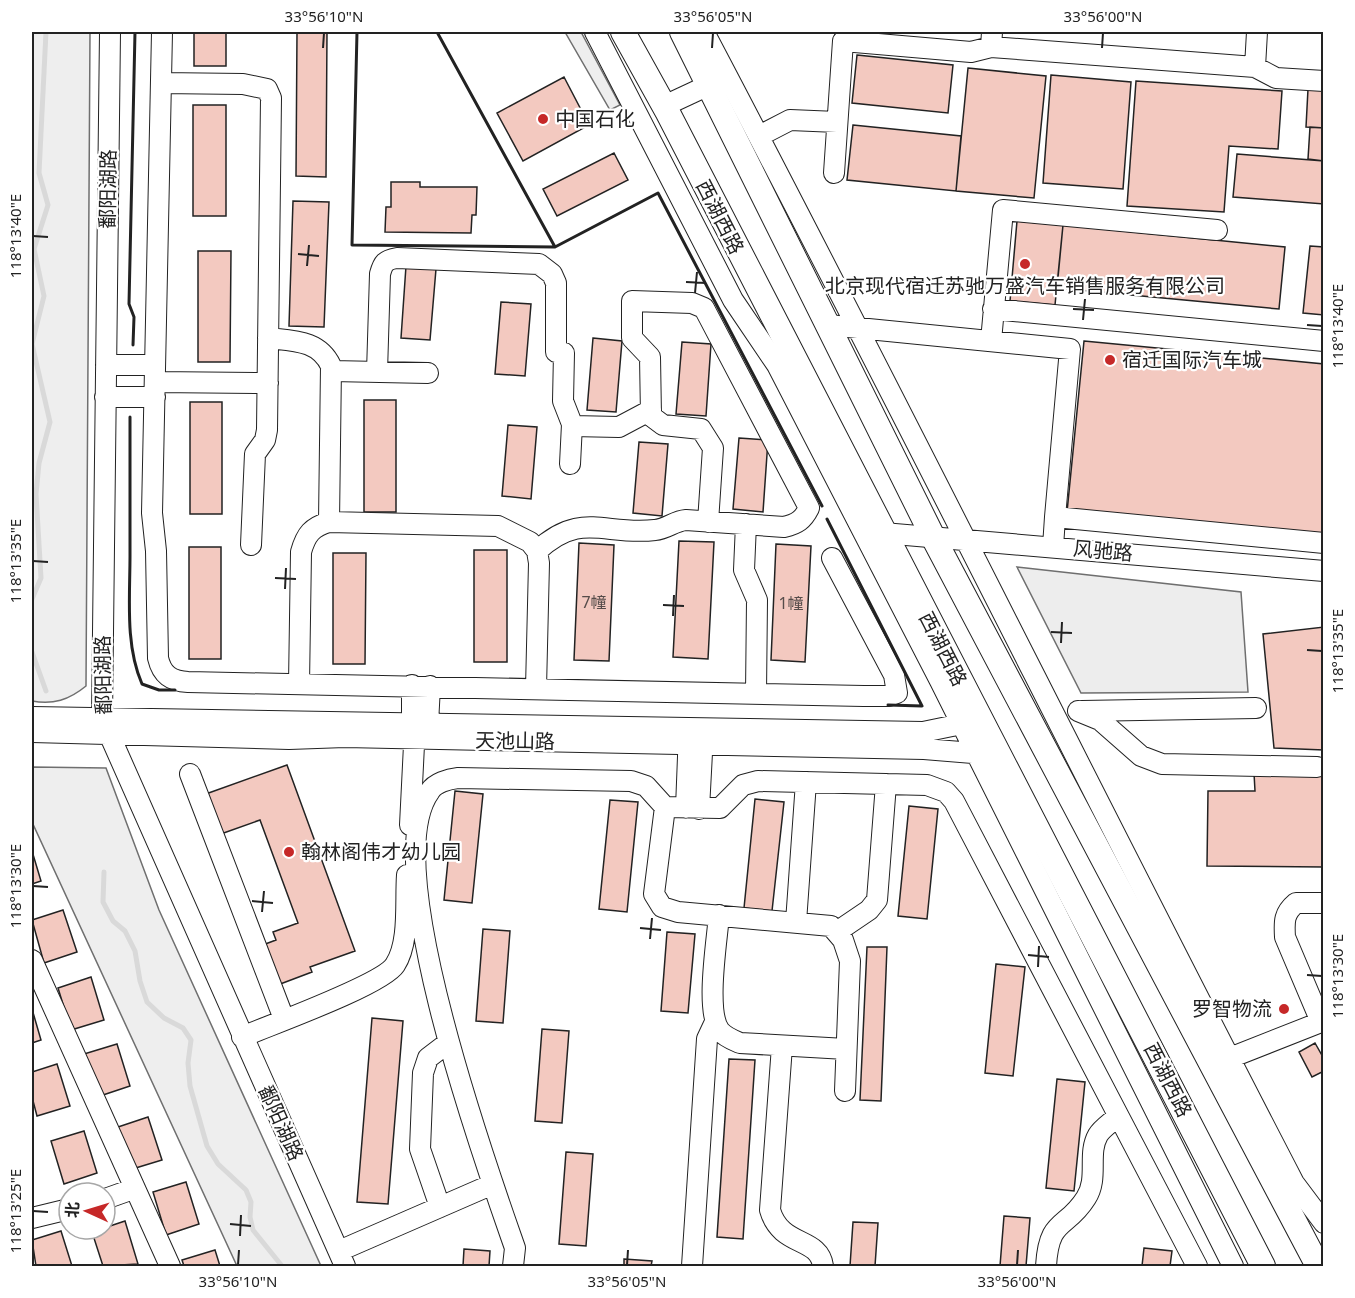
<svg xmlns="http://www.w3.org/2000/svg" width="1355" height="1298" viewBox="0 0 1355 1298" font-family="'Noto Sans','Noto Sans SC',sans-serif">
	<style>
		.green { fill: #eee; stroke: #6f6f6f; stroke-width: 1.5 }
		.parking { fill: #ededed; stroke: #6f6f6f; stroke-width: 1.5 }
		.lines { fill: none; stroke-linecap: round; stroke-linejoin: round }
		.stream { stroke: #d9d9d9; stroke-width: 5 }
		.building { fill: #f3c9c0; stroke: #222; stroke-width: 1.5 }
		.minor-casing { stroke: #222; stroke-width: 22 }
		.major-casing { stroke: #222; stroke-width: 26 }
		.minor { stroke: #fff; stroke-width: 20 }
		.major { stroke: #fff; stroke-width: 24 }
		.wall { stroke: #222; stroke-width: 3 }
		.ticks { fill: none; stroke: #222; stroke-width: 2 }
		.poi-dot { fill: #c62828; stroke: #fff; stroke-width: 2 }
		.labels { text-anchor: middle; stroke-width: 4.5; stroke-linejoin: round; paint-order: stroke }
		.number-label { font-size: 16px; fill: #564c4a }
		.poi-label { font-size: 20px; fill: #222; stroke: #fff; text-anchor: start }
		.street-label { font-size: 20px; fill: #222; stroke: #fff }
		.neatline { fill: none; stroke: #222; stroke-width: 2 }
		.ticks-label { font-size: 15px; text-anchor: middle; fill: #222 }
	</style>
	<rect width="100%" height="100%" fill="#fff"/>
	<path class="green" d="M32,32H90L86,686C69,700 53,705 32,701Z
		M565,32H581L620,105L610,110Z
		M32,767L106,768L159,910L321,1266H237L32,822Z"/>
	<path class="parking" d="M1017,567L1241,592L1248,692L1081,693Z"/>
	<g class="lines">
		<path class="stream" d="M32,599L41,578L36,494L39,463L50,422L32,344L44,296L34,249L48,205L39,173L46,32
			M32,652L46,691
			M104,872L103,902L113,921L125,931L135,951L140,981L147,1002L164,1018L183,1028L191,1040L188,1063L190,1086L207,1146L218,1164L246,1190L251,1202L250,1217L253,1230L282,1266"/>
	</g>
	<path class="building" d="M194,32H226V66H194Z
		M297,32H327L326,177L296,176Z
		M857,55L953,65L948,113L852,103Z
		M968,68L1046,76L1034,198L956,191Z
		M1051,75L1131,82L1123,189L1043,183Z
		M564,77L589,125L523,161L497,113Z
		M1136,81L1282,91L1278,149L1229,146L1224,212L1127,206Z
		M1308,89L1324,90V128L1306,127Z
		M193,105H226V216H193Z
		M853,125L961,136L956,191L847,180Z
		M1310,127L1324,128V161L1308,159Z
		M614,153L628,180L557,216L543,189Z
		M1237,154L1324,161V204L1233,197Z
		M391,182H420V187H477L476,215H472L471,233L385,232L386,207H391Z
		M293,201L329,202L324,327L289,326Z
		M1017,221L1063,225L1055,305L1010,301Z
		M1063,225L1285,247L1279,309L1057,288Z
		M1310,246L1324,247V315L1303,313Z
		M198,251H231L230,362H198Z
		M406,266L436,269L430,340L401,338Z
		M501,302L531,304L525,376L495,374Z
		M593,338L622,341L616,412L587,410Z
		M1084,341L1324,364V537L1067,512Z
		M682,342L711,344L706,416L676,414Z
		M364,400H396V512H364Z
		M190,402H222V514H190Z
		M508,425L537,427L531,499L502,496Z
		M739,438L768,440L763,512L733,509Z
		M639,442L668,444L662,516L633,513Z
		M679,541L714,542L708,659L673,657Z
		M579,543L614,545L609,661L574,660Z
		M776,544L811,546L805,662L771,660Z
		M189,547H221V659H189Z
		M474,550H507V662H474Z
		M333,553H366L365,664H333Z
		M1324,627V750L1274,748L1263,634Z
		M287,765L355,951L310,967L312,972L275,986L260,946L276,940L273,932L298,923L260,820L218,835L203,795Z
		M1254,773L1324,774V867L1207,866L1208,791H1255Z
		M455,791L483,794L472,903L444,900Z
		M755,799L784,802L772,911L744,908Z
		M610,800L638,802L627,912L599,909Z
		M909,806L938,809L927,919L898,916Z
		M32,851L41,881L32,884Z
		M63,910L77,952L44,963L32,920Z
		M483,929L510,931L503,1023L476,1021Z
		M667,932L695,934L688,1013L661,1011Z
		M867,947H887L881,1101L860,1100Z
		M996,964L1025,967L1013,1076L985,1073Z
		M91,977L104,1020L71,1030L58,988Z
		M32,1009L41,1040L32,1043Z
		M372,1018L403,1021L388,1204L357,1202Z
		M542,1029L569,1031L562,1123L535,1121Z
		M1315,1043L1324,1059V1071L1312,1077L1299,1052Z
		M117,1044L130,1086L97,1097L84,1054Z
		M729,1059L755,1060L743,1239L717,1237Z
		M57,1064L70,1106L37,1116L32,1097V1072Z
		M1057,1079L1085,1082L1074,1191L1046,1188Z
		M148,1117L162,1160L129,1170L115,1128Z
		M84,1131L97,1173L64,1184L51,1141Z
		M566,1152L593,1154L586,1246L559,1244Z
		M186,1182L199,1224L166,1235L153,1192Z
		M1004,1216L1030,1218L1026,1266H1000Z
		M125,1221L138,1264L103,1266L92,1232Z
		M853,1222L878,1223L875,1266H850Z
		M61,1231L72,1266H36L32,1240Z
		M1144,1248L1172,1251L1170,1266H1142Z
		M464,1249L490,1251L489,1266H463Z
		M215,1250L220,1266H184L182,1260Z
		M624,1259L652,1261L651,1266H624Z"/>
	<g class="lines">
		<defs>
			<path id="minor" d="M110,32L102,718L345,1266
				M162,32L152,513L156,551L158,658C162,675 171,681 188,682L864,696H889L897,693L894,675L832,558
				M595,32L733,300L777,365L940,681L1233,1266
				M704,32C905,413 1095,800 1294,1183L1324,1223
				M992,32L991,47L1255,67L1257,32
				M1255,67L1276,78L1324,81
				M161,83L243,84L267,89L271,98L267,430L265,440L255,454L251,545
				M664,106L709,85
				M759,136L790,120L837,122
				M834,173L843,41L971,52L991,47
				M993,309L1324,341
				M828,325L1070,349L1055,517
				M268,338C294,341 319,340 331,366L329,522
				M991,341L1003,210L1217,230
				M106,365H155
				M332,371L428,373
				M377,372L380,274C383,263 385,260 397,258L539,264L552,274L556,283V352L564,353L563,401L572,424L570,464
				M155,382L268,383
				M105,397H155
				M572,426L619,427L651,410
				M746,524L744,570L757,600L756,693
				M883,533L1324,571
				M1053,547L1055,517L1324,543
				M537,551C581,510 604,536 655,530C667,529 674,521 686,520L784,527C797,524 803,520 809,508L704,308L692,303L632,301V338L650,357L651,416L663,425L701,429L713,448L708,522
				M299,684L301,552C306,534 312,527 329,522L498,526L530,542L537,551L539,563L536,688
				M1078,711L1100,720L1141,756L1162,764L1317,767
				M1082,711L1256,708
				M32,717L923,732L952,726L973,719
				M412,724V685
				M428,724L430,686
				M32,732L289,739L345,737L924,749L985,754
				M190,774L284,1019
				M665,807L720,808L743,785L758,781L927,785L946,792L954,801L1197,1266
				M686,808L689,731
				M699,809L703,734
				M410,825L415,725
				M719,915C717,941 705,1012 720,1031C725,1037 733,1040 740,1043L846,1049
				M796,922L806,782
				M838,931L869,910L877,900L886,784
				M32,960L170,1266
				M242,1037C270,1025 382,985 395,965C410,942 405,902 407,875
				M782,1046L770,1210C781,1248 819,1236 823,1266
				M1217,1063L1321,1022L1285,937C1284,921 1284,913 1296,903H1324
				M105,1199L133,1189
				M440,1207L420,1149L423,1073L428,1058L449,1042
				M32,1218L69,1209
				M339,1251L493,1184
				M513,1266L515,1248C486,1165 377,863 430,791C435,783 448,779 458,778L631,781L646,786L665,807L654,894L662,907L678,912L831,926L843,940L850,961L845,1091
				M692,1266L707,1039L715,1022
				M1046,1266C1049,1217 1066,1230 1086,1198C1099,1178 1087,1154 1098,1135C1102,1128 1112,1122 1118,1116"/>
			<path id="major" d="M623,32L668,113L1263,1266
				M682,32L933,537L1318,1266"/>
		</defs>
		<use href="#minor" class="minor-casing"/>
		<use href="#major" class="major-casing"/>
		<use href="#minor" class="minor"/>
		<use href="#major" class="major"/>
		<path class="wall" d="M357,32L352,245L555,247L658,193L822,506
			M437,32L555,247
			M133,345L134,317L129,304L135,32
			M130,417C130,463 130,509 130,556C130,598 125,645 142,684L159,690H175
			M827,519L922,706L888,705"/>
	</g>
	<path class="ticks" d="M323,48L324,33M712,48L713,33M1102,48L1103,33M33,236L48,237M298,254L319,256M307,266L309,245M686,282L706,283M695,293L697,272M1073,309L1094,310M1083,320L1085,299M1307,325L1322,326M33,561L48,562M275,578L296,579M285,589L286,568M663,605L684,606M673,616L674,595M1051,632L1072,633M1061,643L1062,622M1307,650L1322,651M33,886L48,887M252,901L273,903M262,912L264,891M640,928L661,930M650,939L652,918M1028,955L1049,957M1038,967L1039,946M1307,975L1322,976M33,1211L48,1212M230,1224L251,1226M240,1236L241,1215M238,1265L239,1250M627,1265L628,1250M1017,1265L1018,1250"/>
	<g class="poi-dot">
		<circle cx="543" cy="119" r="6"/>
		<circle cx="1025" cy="264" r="6"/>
		<circle cx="1110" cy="360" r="6"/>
		<circle cx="289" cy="852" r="6"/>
		<circle cx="1284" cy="1009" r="6"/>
	</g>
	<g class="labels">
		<g class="number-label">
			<text x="594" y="608">7幢</text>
			<text x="791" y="609">1幢</text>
		</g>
		<g class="poi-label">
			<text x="555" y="126">中国石化</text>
			<text x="1025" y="293" text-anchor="middle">北京现代宿迁苏驰万盛汽车销售服务有限公司</text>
			<text x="1122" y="367">宿迁国际汽车城</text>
			<text x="301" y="859">翰林阁伟才幼儿园</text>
			<text x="1272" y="1016" text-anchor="end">罗智物流</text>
		</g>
		<g class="street-label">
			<text transform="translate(108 189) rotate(-89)" y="7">鄱阳湖路</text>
			<text transform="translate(720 217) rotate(63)" y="7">西湖西路</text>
			<text transform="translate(1103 551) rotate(5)" y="7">风驰路</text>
			<text transform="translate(943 649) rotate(63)" y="7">西湖西路</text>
			<text transform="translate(103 675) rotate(-91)" y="7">鄱阳湖路</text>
			<text transform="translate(515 741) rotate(1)" y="7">天池山路</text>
			<text transform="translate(1168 1080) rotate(63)" y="7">西湖西路</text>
			<text transform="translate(281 1123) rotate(66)" y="7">鄱阳湖路</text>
		</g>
	</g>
	<rect width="1355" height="1298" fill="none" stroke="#ffffff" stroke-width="66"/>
	<g transform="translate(87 1211) rotate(274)"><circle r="28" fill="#ffffff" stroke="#a7a7a7" stroke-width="1.5"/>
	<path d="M0-4.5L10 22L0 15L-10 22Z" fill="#c62828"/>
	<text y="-9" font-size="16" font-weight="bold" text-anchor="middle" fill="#222222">北</text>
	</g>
	<rect x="33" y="33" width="1289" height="1232" class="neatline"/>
	<g class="ticks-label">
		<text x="324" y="22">33°56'10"N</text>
		<text x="713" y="22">33°56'05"N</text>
		<text x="1103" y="22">33°56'00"N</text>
		<text transform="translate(16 236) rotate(-90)" y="5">118°13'40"E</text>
		<text transform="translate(1338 326) rotate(-90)" y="5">118°13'40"E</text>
		<text transform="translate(16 561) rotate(-90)" y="5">118°13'35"E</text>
		<text transform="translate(1338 651) rotate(-90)" y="5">118°13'35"E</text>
		<text transform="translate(16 886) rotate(-90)" y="5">118°13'30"E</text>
		<text transform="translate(1338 976) rotate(-90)" y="5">118°13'30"E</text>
		<text transform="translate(16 1211) rotate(-90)" y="5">118°13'25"E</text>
		<text x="238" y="1287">33°56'10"N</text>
		<text x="627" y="1287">33°56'05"N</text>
		<text x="1017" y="1287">33°56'00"N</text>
	</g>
</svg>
